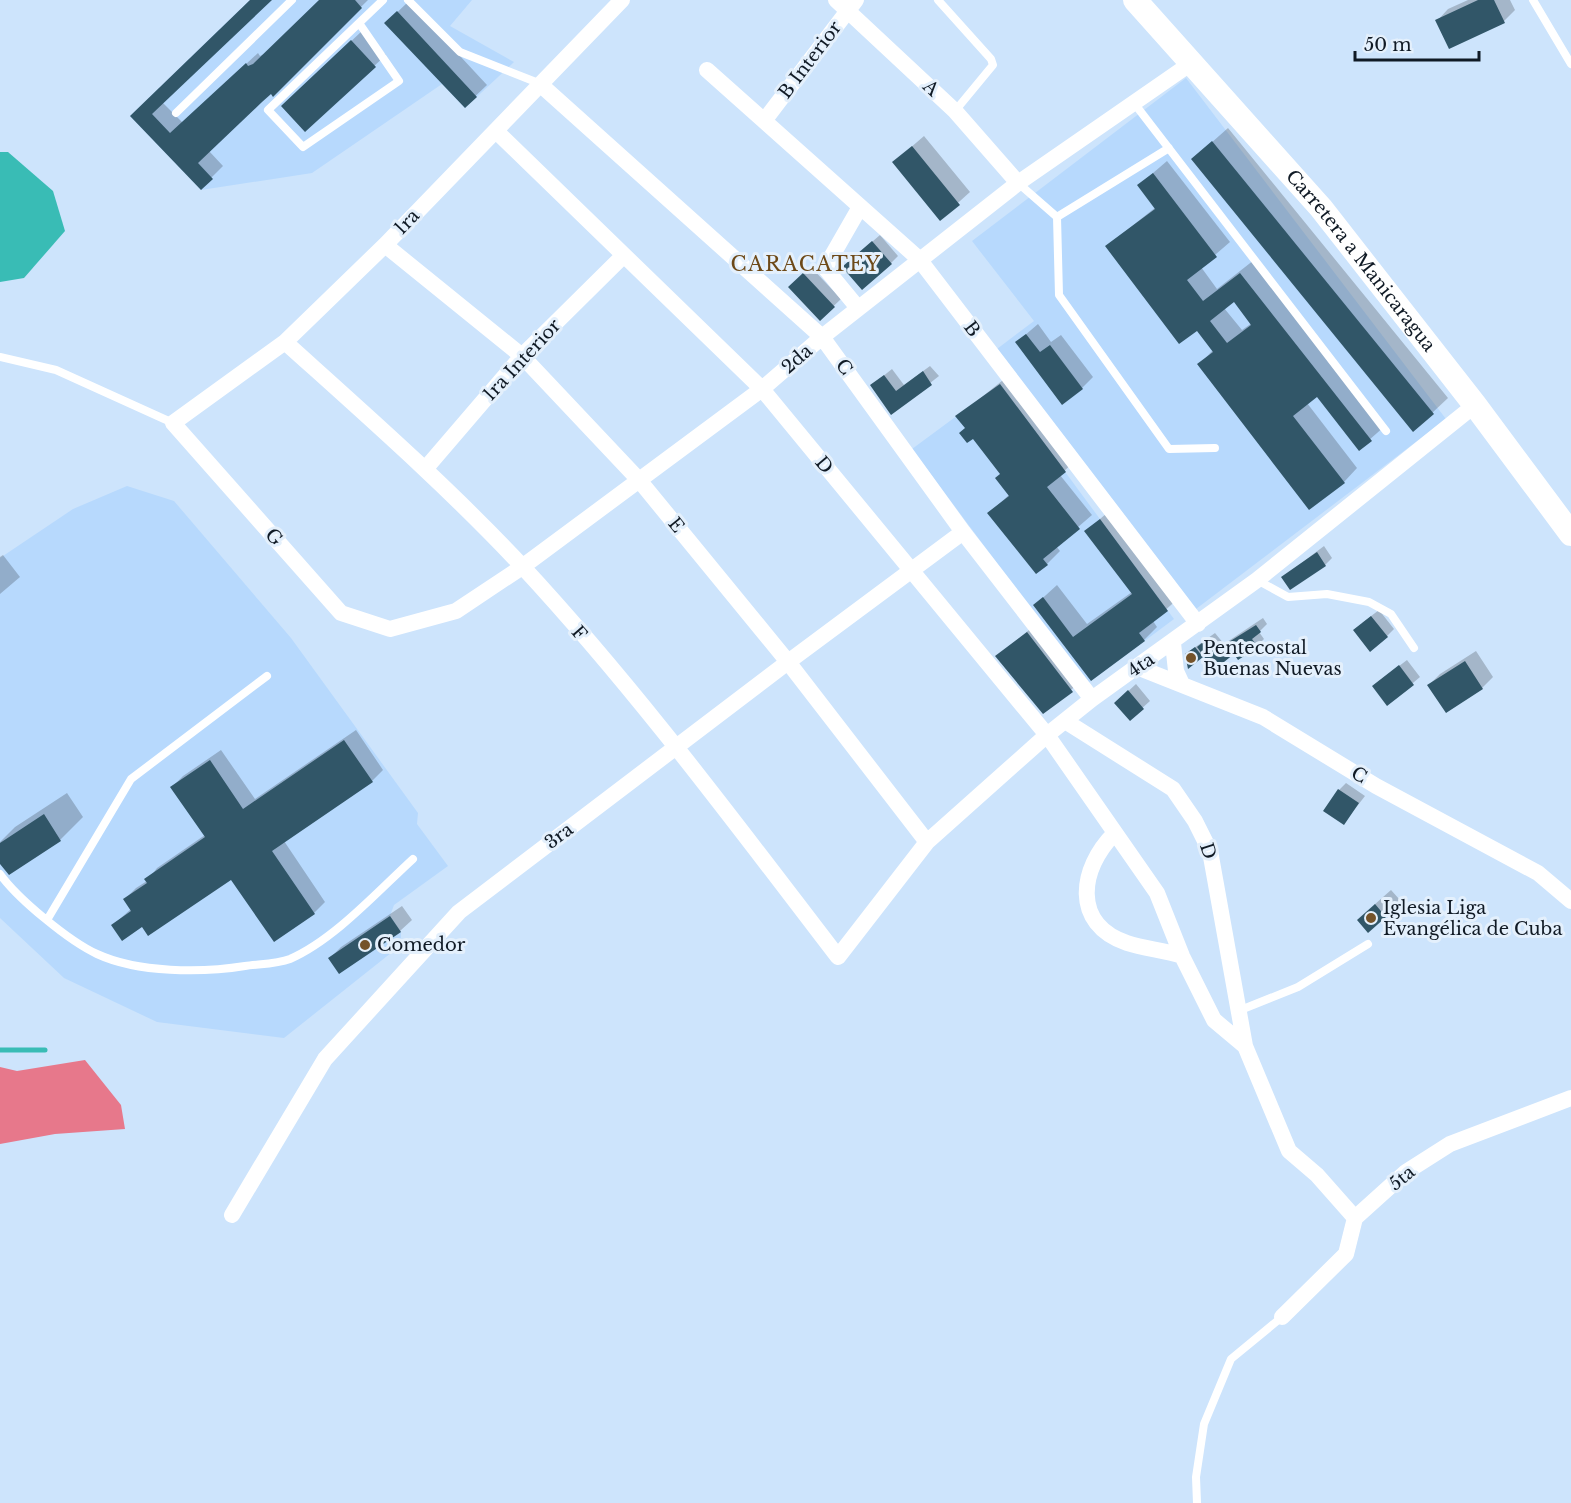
<svg xmlns="http://www.w3.org/2000/svg" width="1571" height="1503" viewBox="0 0 1571 1503" font-family="'Libre Baskerville',serif">
	<style>
		.built { fill: #b7d9fd }
		.forest { fill: #e7788b }
		.water { fill: #39bcb5 }
		.shadow { fill: #0003; fill-rule: evenodd }
		.lines { fill: none; stroke-linecap: round; stroke-linejoin: round }
		.stream { stroke: #39bcb5; stroke-width: 5 }
		.building { fill: #315668; fill-rule: evenodd }
		.service { stroke: #fff; stroke-width: 8 }
		.minor { stroke: #fff; stroke-width: 16 }
		.secondary { stroke: #fff; stroke-width: 24 }
		.poi-dot { fill: #74532a; stroke: #e4f0fc; stroke-width: 2 }
		.labels { text-anchor: middle; stroke-width: 6; stroke-linejoin: round; paint-order: stroke }
		.street-label { font-size: 18px; fill: #101a25; stroke: #e4f0fc }
		.poi-label { font-size: 18px; fill: #101a25; stroke: #e4f0fc; text-anchor: start }
		.neighbourhood-label { font-size: 20px; letter-spacing: 1.5px; fill: #6d4918; stroke: #e4f0fc }
	</style>
	<rect width="100%" height="100%" fill="#cde4fc"/>
	<path class="built" d="M250,0H472L450,26L514,62L465,108L442,84L312,173L201,190L130,116Z
		M1186,78L1446,419L1196,609L997,349L1034,321L972,241Z
		M1000,384L1174,619L1087,684L912,449Z
		M127,486L174,501L291,638L418,813L417,824L448,866L394,905L390,916L401,932V945L284,1038L157,1022L64,978L0,918V558L73,509Z"/>
	<path class="forest" d="M85,1060L121,1105L125,1129L55,1134L0,1144V1067L17,1071Z"/>
	<path class="water" d="M0,152H8L53,191L65,231L24,278L0,282Z"/>
	<path class="shadow" d="M252,0H270L162,102L183,123L258,53L260,56L266,53L321,0H368L273,94L271,92L209,151L223,166L201,188L132,116Z
		M1468,0H1510L1515,10L1504,21H1437L1448,9Z
		M409,1L487,85L465,106L386,23Z
		M363,30L386,55L305,130L294,95Z
		M1228,128L1448,398L1414,430L1193,159Z
		M924,136L970,192L940,219L894,162Z
		M1167,161L1230,242L1201,267L1217,289L1254,260L1385,426L1360,448L1318,395L1307,403L1357,468L1344,482L1199,365L1213,350L1197,329L1107,246L1156,207L1139,185ZM1234,300L1252,323L1242,330L1224,308Z
		M880,235L898,256L891,263L851,260Z
		M811,267L841,299L820,319L790,287Z
		M1038,324L1051,342L1061,335L1093,377L1082,388L1017,342Z
		M930,366L939,376L892,413L872,385L892,369L904,385Z
		M1013,372L1078,458L1060,475L1092,515L1056,546L1060,551L1047,564L989,513L1010,494L1002,473L957,417Z
		M1114,507L1180,597L1153,621L1157,627L1144,640L1092,679L1035,605L1057,585L1087,624L1132,592L1086,531Z
		M1324,546L1332,558L1325,565L1283,577Z
		M3,555L20,577L0,594V557Z
		M1379,610L1394,629L1387,636L1362,623Z
		M1263,618L1267,624L1259,632L1264,639L1257,646L1202,656L1190,651L1215,633L1224,644Z
		M1039,622L1083,680L1044,712L997,656Z
		M1476,651L1493,677L1482,688L1429,685L1440,674Z
		M1407,660L1420,677L1388,704L1382,679Z
		M1136,684L1150,701L1130,719L1123,696Z
		M356,730L383,770L372,781L284,841L325,902L314,913L232,878L142,925H113L131,909L125,899L136,888L147,881L157,868L205,835L172,787L183,776L221,750L255,799Z
		M1346,783L1365,796L1344,823L1339,790Z
		M67,793L83,817L60,840L9,873L0,860V842L15,827Z
		M1391,890L1400,900L1385,915L1374,905Z
		M402,906L412,920L400,931L330,958L341,947Z"/>
	<g class="lines">
		<path class="stream" d="M0,1050H45"/>
	</g>
	<path class="building" d="M250,0H272L152,114L170,133L246,63L248,66L253,64L319,0H355L362,8L273,97L271,94L262,102L198,163L213,179L201,190L130,116Z
		M1478,0H1494L1505,23L1449,49L1435,20Z
		M397,11L477,97L465,108L384,23Z
		M351,40L376,67L305,132L281,106Z
		M1212,141L1434,414L1413,432L1191,159Z
		M912,146L960,205L940,221L892,162Z
		M1153,173L1217,257L1187,280L1203,301L1240,273L1372,441L1359,451L1317,397L1293,416L1345,483L1309,510L1197,364L1213,352L1197,331L1179,344L1105,246L1155,209L1137,185ZM1234,302L1251,325L1227,343L1210,321Z
		M872,241L892,264L862,290L842,267Z
		M803,273L835,307L820,321L788,287Z
		M1026,334L1040,352L1050,345L1083,389L1062,405L1015,342Z
		M923,371L932,385L891,415L870,385L884,375L896,391Z
		M1000,384L1066,472L1047,487L1080,529L1043,559L1048,565L1036,574L987,513L1009,496L995,478L1000,474L973,439L967,443L959,433L965,428L955,416Z
		M1100,519L1168,611L1139,633L1145,641L1091,681L1033,605L1043,597L1073,637L1132,594L1084,531Z
		M1317,552L1326,566L1290,590L1281,577Z
		M1371,616L1388,637L1370,652L1353,630Z
		M1256,625L1261,632L1252,639L1258,647L1238,660L1234,654L1214,670L1197,647L1207,639L1216,650Z
		M1027,632L1073,692L1043,714L995,656Z
		M1195,647L1203,657L1188,669L1185,654Z
		M1465,661L1483,689L1446,713L1427,685Z
		M1399,665L1414,685L1387,706L1372,686Z
		M1128,690L1144,709L1130,721L1114,703Z
		M344,740L373,782L272,851L315,914L274,942L231,880L148,936L142,927L122,941L111,925L131,911L123,899L147,883L144,879L205,837L170,787L210,760L243,809Z
		M1338,789L1359,803L1344,825L1323,811Z
		M44,814L61,841L9,875L0,864V843Z
		M1375,904L1386,917L1368,933L1357,920Z
		M390,916L401,932L339,974L328,958Z"/>
	<g class="lines">
		<path class="service" d="M408,0L460,52L541,84
			M938,0L991,59L993,65L955,111
			M1533,0L1571,64
			M359,23L399,81L303,147L268,110L383,0
			M1134,103L1386,431
			M176,113L292,0
			M1169,148L1057,217L1059,295L1169,449L1215,448
			M1018,183L1057,217
			M0,357L56,370L173,423
			M1257,580L1288,597L1327,594L1369,602L1391,614L1414,648
			M0,874C18,899 69,941 97,954C138,973 202,973 245,966C259,964 277,964 290,959C334,940 378,891 413,859
			M47,920L131,779L267,676
			M1238,1011L1298,987L1368,944
			M1197,1503L1196,1477L1204,1424L1231,1359L1282,1317"/>
		<path class="minor" d="M622,0L385,245L285,342L173,423L341,613L390,629L456,611L522,567L762,389L822,337L1018,183L1190,64
			M836,0L955,111L1018,183
			M707,70L919,259L1198,624
			M541,85L822,337L963,532L1092,699
			M764,121L856,0
			M496,131L762,389L1047,735L1157,893L1182,956L1214,1020L1245,1046
			M385,245L522,356L639,480L788,662L927,842
			M858,308L825,268L860,207
			M285,342C366,415 447,486 522,566C636,689 736,824 838,957L927,842L1047,735L1092,699L1257,580L1475,405
			M426,468L522,356L623,256
			M1173,643L1176,671L1182,684
			M1137,667L1263,717L1376,786L1538,873L1571,901
			M1065,721L1173,789L1195,821L1210,851L1245,1046L1289,1151L1317,1175L1355,1218
			M1114,834C1080,868 1071,924 1127,943C1145,949 1164,950 1182,956
			M232,1215L325,1059L459,912L788,662L963,532
			M1282,1317L1346,1254L1355,1218L1406,1172L1450,1144L1571,1098"/>
		<path class="secondary" id="s1" d="M1135,0L1321,208L1475,405L1571,534"/>
	</g>
	<g class="poi-dot">
		<circle cx="1191" cy="658" r="6"/>
		<circle cx="1371" cy="918" r="6"/>
		<circle cx="365" cy="945" r="6"/>
	</g>
	<g class="labels">
		<g class="street-label">
			<text transform="translate(810 60) rotate(-53)" y="6">B Interior</text>
			<text transform="translate(931 88) rotate(43)" y="6">A</text>
			<text transform="translate(407 222) rotate(-46)" y="6">1ra</text>
			<text dy="6" stroke="none"><textPath href="#s1" startOffset="345">Carretera a Manicaragua</textPath></text>
			<text transform="translate(972 329) rotate(53)" y="6">B</text>
			<text transform="translate(797 359) rotate(-41)" y="6">2da</text>
			<text transform="translate(522 360) rotate(-47)" y="6">1ra Interior</text>
			<text transform="translate(844 367) rotate(54)" y="6">C</text>
			<text transform="translate(824 465) rotate(50)" y="6">D</text>
			<text transform="translate(676 525) rotate(51)" y="6">E</text>
			<text transform="translate(274 537) rotate(49)" y="6">G</text>
			<text transform="translate(579 633) rotate(49)" y="6">F</text>
			<text transform="translate(1141 665) rotate(-34)" y="6">4ta</text>
			<text transform="translate(1359 775) rotate(31)" y="6">C</text>
			<text transform="translate(559 836) rotate(-37)" y="6">3ra</text>
			<text transform="translate(1208 851) rotate(72)" y="6">D</text>
			<text transform="translate(1402 1178) rotate(-39)" y="6">5ta</text>
		</g>
		<g class="poi-label">
			<text x="1203" y="654">Pentecostal<tspan x="1203" dy="21">Buenas Nuevas</tspan></text>
			<text x="1383" y="914">Iglesia Liga<tspan x="1383" dy="21">Evangélica de Cuba</tspan></text>
			<text x="377" y="951">Comedor</text>
		</g>
		<g class="neighbourhood-label">
			<text x="806" y="271">CARACATEY</text>
		</g>
	</g>
	<path d="M1355 51v9h124v-9" fill="none" stroke="#101a25" stroke-width="3"/>
	<text x="1364" y="51" font-size="18" fill="#101a25" stroke="#e4f0fc" stroke-width="4.5" paint-order="stroke">50 m</text>
</svg>
